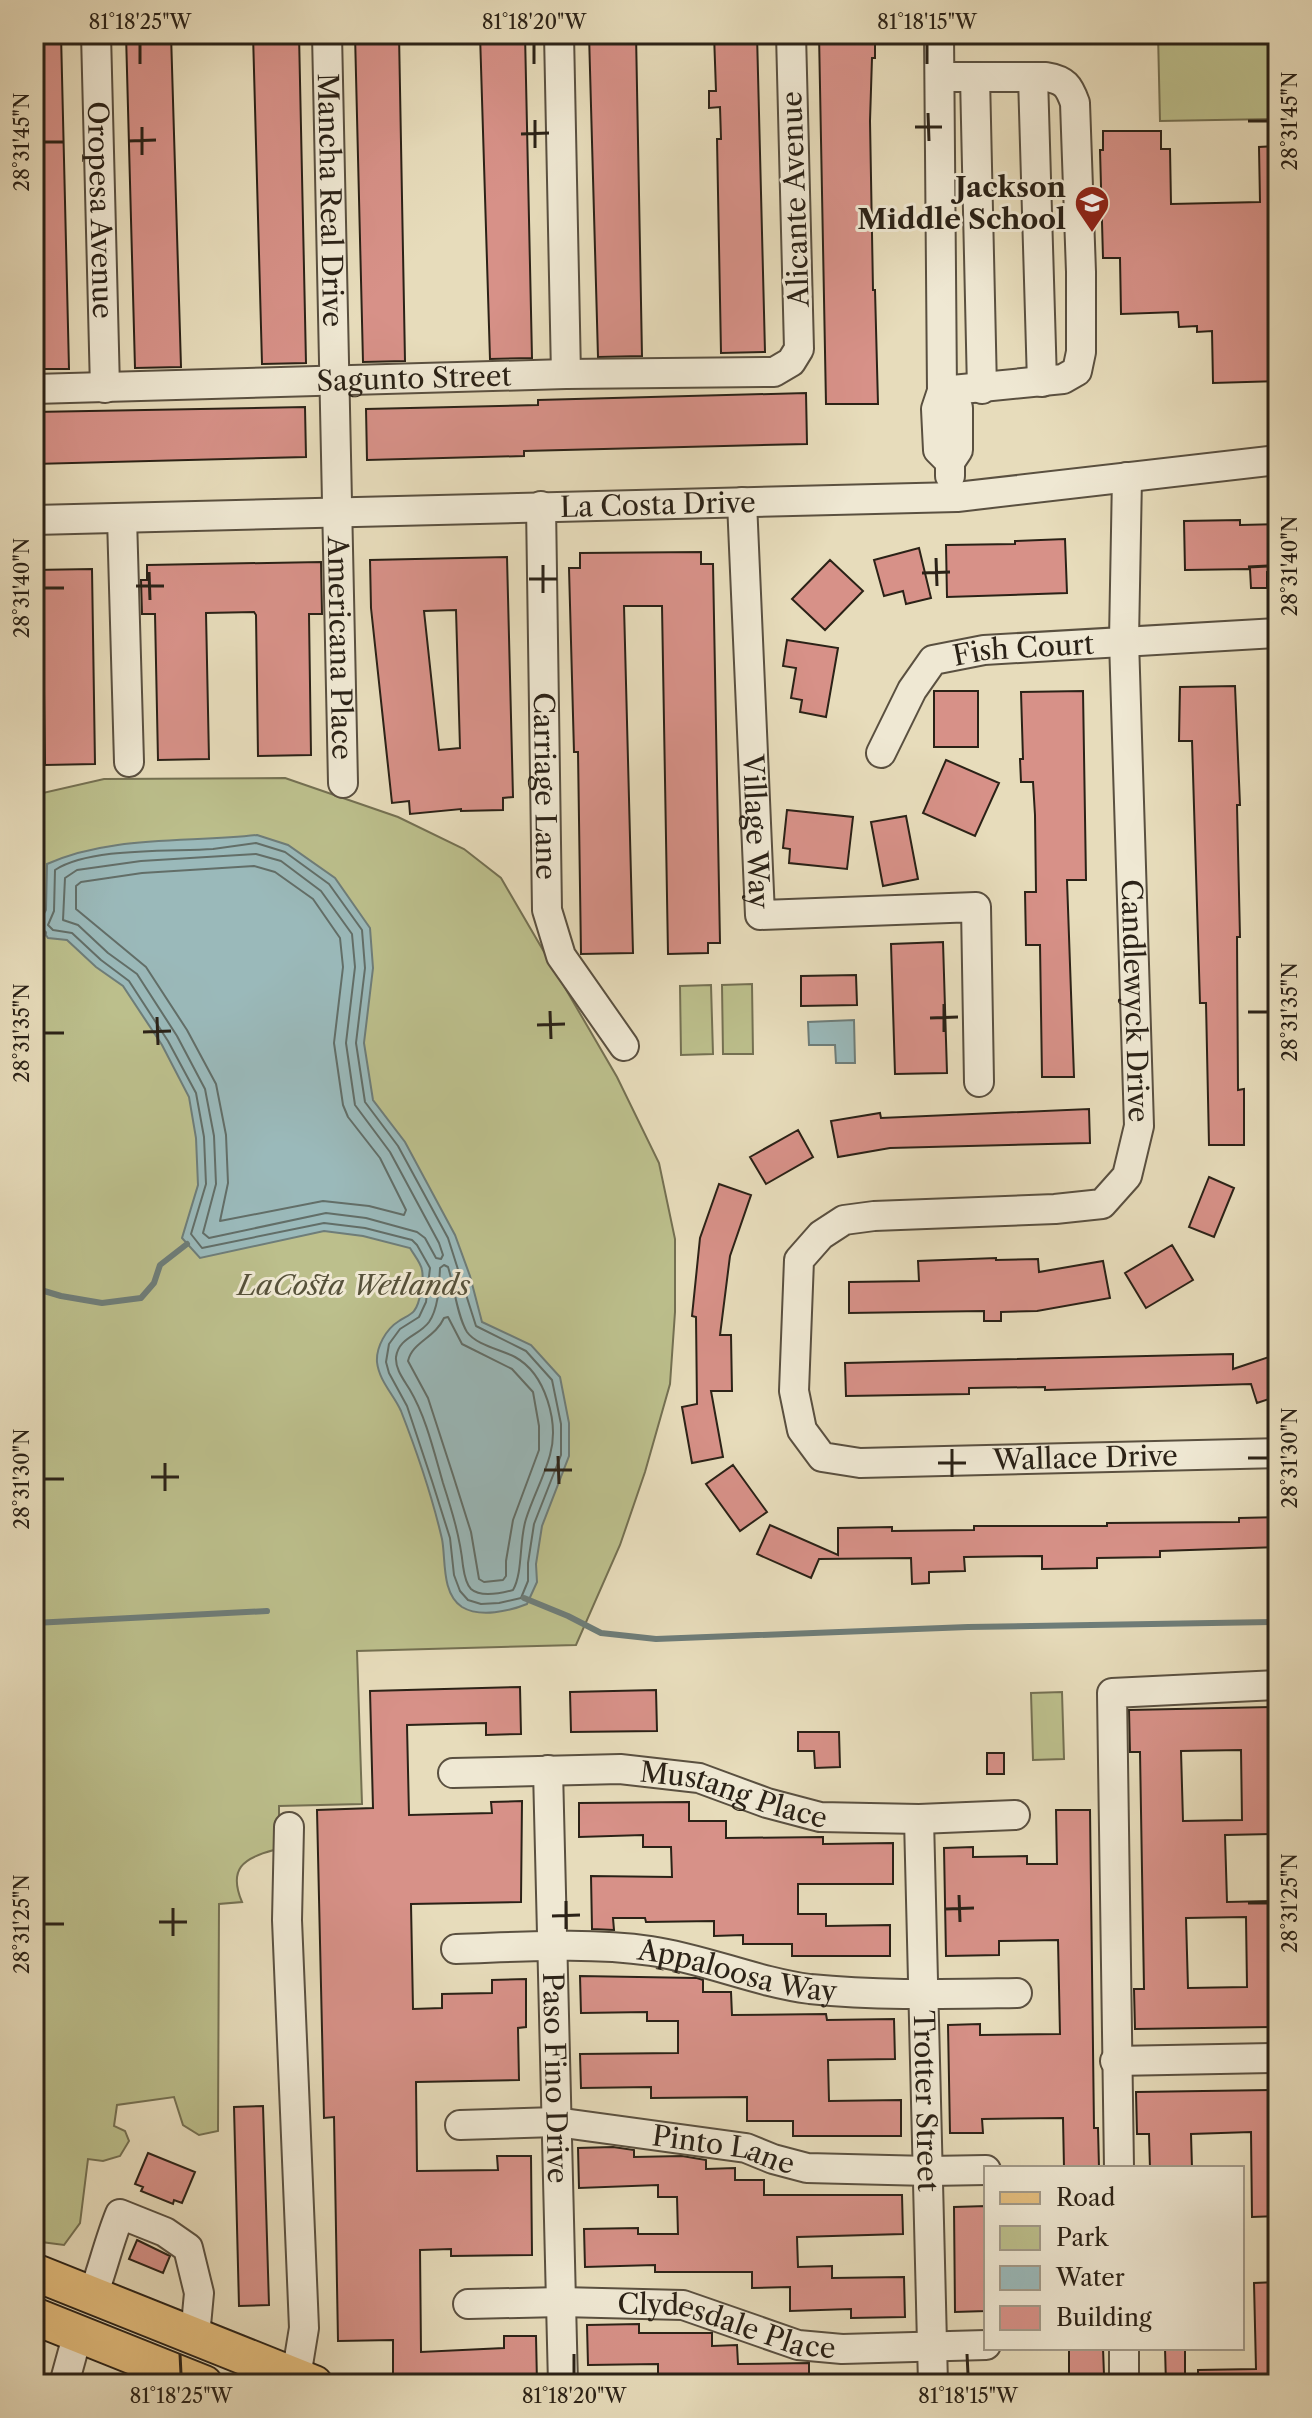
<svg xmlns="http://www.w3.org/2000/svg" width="1312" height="2418" viewBox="0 0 1312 2418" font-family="'Libre Caslon Text',serif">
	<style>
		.green { fill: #bcbf8c; stroke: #747052; stroke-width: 2 }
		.water { fill: #9ab9ba; stroke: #6e7d79; stroke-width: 2 }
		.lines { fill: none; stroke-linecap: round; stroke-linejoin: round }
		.shore { stroke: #626e68; stroke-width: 2 }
		.stream { stroke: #6e7d79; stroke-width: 6 }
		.building { fill: #d79188; stroke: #2b2217; stroke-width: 2; fill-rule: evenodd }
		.minor-casing { stroke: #5a5040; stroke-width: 32 }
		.major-casing { stroke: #2b2217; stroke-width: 40 }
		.minor { stroke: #efe8d3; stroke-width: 28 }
		.major { stroke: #e4be7e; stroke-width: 36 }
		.ticks { fill: none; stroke: #2b2217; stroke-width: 3 }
		.labels { text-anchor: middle; stroke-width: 6; stroke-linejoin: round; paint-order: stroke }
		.poi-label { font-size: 28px; font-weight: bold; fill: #2b2217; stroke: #efe8d3; text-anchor: end }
		.street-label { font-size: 28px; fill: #2b2217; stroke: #efe8d3 }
		.park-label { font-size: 28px; font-style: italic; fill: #56513a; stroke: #efe8d3 }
		.neatline { fill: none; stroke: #2b2217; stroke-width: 3 }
		.ticks-label { font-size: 20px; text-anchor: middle; fill: #2b2217 }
	</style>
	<rect width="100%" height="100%" fill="#e7dcbb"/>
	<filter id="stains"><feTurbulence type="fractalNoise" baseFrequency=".0025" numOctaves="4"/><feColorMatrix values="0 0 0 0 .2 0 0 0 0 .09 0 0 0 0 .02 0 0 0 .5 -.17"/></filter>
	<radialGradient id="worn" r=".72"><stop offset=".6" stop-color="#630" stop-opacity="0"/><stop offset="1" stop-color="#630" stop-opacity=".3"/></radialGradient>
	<path class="green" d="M1158,34H1274L1276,119L1160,121Z
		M285,778L398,817L464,849L501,878L617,1077L659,1163L675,1239V1312L670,1384L645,1472L620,1545L576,1645L357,1651L362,1804L279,1806V1837L274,1850C243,1858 228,1869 242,1902L219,1904L218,2131L199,2135L183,2125L174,2097L117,2105L114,2126L125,2131L129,2141L120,2156L103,2161L88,2159L80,2223L64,2245L34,2241V795L104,779Z
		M752,984L753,1054H723L722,985Z
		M711,985L713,1054L681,1055L680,986Z
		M1062,1692L1064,1759L1033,1760L1031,1693Z"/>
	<path class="water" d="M257,835L288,845L335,878L370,928L373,968L364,1043L373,1100L405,1142L455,1235L470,1276L482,1322L531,1345L560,1377L569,1423V1456L542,1526L536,1564L537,1582L527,1604C510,1611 480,1618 462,1607C441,1593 446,1559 442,1539C432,1496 417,1452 401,1411C394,1395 379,1381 377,1362C376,1347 386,1329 399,1321C403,1318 411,1315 414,1311C420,1304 424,1279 422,1270C421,1263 414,1255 410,1248L363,1236L324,1231L200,1258L182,1238L198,1185L196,1138L189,1097L162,1045L123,986L96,967L67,940L48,938L38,924L46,910L47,864C111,835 188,843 257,835Z
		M854,1020L855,1063H836L835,1045H809L808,1022Z"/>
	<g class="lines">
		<path class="shore" d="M256,843L285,852L329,884L362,930L365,968L356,1043L365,1102L398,1146L448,1238L476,1326L526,1351L552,1380L561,1424V1455L534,1524L528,1563V1581L521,1598L499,1603L481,1604L468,1600L460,1591L454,1575L450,1538L432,1481L407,1406L389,1373L386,1362L389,1344L400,1329L419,1317L426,1302L430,1268L417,1245L412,1240L365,1228L324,1223L202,1248L191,1234L206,1184L204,1137L196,1093L168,1041L129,981L101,960L72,933L53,930L48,925L54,911L55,870C91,847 170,852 213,849C227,847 241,845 256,843Z
			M256,854L281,861L321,891L352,934L355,967L346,1043L355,1105L390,1152L439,1243L443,1255L441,1259L436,1258L425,1238L417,1232L366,1218L326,1213L209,1238L203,1233L216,1184L214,1136L205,1089L177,1036L137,974L108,953L78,925L63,920L65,878L77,870L141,861Z
			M254,866L275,872L313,899L340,938L343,967L334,1043L343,1105L348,1117L380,1158L406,1210L404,1215L369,1206L323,1201L220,1221L228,1183L226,1135L216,1084L187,1030L146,967L76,909V886L81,882L142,873Z
			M444,1265L448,1267C454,1285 457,1316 467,1332C476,1345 502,1350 515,1357C546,1374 559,1423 550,1455C544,1477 533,1497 526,1519C519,1540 523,1573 513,1590C502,1593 481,1598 471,1589C466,1584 464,1573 463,1566C460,1537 452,1511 443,1483C434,1452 426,1417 410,1390C404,1380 395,1369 396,1357C399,1337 419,1336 429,1322C439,1307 439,1285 440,1268Z
			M448,1317L462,1344L512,1369L533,1392L539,1426V1450L513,1520L506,1561V1576L503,1580L484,1582L479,1579L471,1532L453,1475L428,1398L408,1361C412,1342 435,1338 444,1318Z"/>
		<path class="stream" d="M34,948L44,933
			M34,1288L61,1296L102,1303L141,1298L154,1283L160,1265L187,1244
			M524,1598L568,1616L601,1633L656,1639L968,1627L1278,1622
			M34,1623L267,1611"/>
	</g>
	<path class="building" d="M34,34H61L69,369H34Z
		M126,34H171L181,367L135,368Z
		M253,34H299L306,363L262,364Z
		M355,34H399L405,361L363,362Z
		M480,34H525L532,358L490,359Z
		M589,34H636L642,356L598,357Z
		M714,34H757L765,352L721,353L717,139H721L720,107L709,108V91H716Z
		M819,34H864V38H875V58H872L870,121L873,290H875L878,404H826Z
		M1103,131H1161V149H1170L1171,204L1260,202L1259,147L1278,146V381L1213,383L1212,331L1197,332V326L1179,327L1178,312L1121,314L1120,258H1103L1100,150H1103Z
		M806,393L807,444L524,451V456L367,460L366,409L538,405V400Z
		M305,407L306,457L34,464V412Z
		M1240,520V525L1278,524V572H1267V588H1251L1250,569L1185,570L1184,521Z
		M1065,539L1067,593L947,597L946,545L1015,544V541Z
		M919,548L931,598L906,604L903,591L884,596L874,560Z
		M701,552V564H713L720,943H708V953L668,954L662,606H624L633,953L581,954L578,752H574L569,568H580V553Z
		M507,557L513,797L503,798V810L461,811V809L410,814L409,801L392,803L371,608L370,560ZM456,610L460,748L439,750L424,611Z
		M830,560L863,591L825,630L792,599Z
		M321,562L322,614H309L311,755L258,756L256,615L254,612L206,613L209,759L158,760L155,614H142L141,580H147V565Z
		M92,569L95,764L45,765L43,618H34V570Z
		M787,640L838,648L826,717L800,712L802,700L791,698L796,668L783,666Z
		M1235,686L1240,805H1237L1240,937H1237L1238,1090L1244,1089V1145H1209L1206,1003H1200L1192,741H1179L1180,687Z
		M934,691H978V747H934Z
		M1083,691L1086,880H1067L1074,1077H1042L1040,945H1026L1025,892H1036L1035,815L1033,782H1021L1020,759H1023L1021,692Z
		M946,760L999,783L975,836L923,813Z
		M787,810L853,817L847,869L789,863L790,849L783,848Z
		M906,816L918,879L883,886L871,822Z
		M943,942L947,1073L895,1074L891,944Z
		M856,975L857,1005L801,1006V976Z
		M1089,1109L1090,1143L890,1148L838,1157L831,1121L880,1113L881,1118Z
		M798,1130L813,1157L766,1184L750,1157Z
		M1209,1177L1234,1188L1214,1237L1189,1227Z
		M719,1184L751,1195L730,1256L720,1335H731L732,1391H711L723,1457L692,1463L682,1407L697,1404L696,1317L692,1316L700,1238Z
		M1172,1245L1193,1280L1146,1308L1125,1273Z
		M996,1258V1260L1038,1259L1039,1272L1103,1261L1110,1298L1037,1311L1001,1312V1321H984V1311L849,1313V1282L919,1281L918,1261Z
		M1233,1354V1369L1272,1356L1275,1365L1278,1364V1396L1257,1403L1251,1384L1045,1390V1387L969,1388V1394L846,1396L845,1363Z
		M733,1465L767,1512L740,1531L706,1484Z
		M1278,1517V1547L1160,1551V1557L1097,1558V1568L1042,1569V1556L964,1557L965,1571L929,1572V1583L912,1584L911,1558L819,1559L811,1578L757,1554L770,1525L838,1555V1528L892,1527V1531L974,1530V1526H1107V1523L1239,1522V1518Z
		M520,1687L521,1734L486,1735V1723L407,1725L409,1815L492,1813L491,1802L522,1801L521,1902L411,1904L413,2009L442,2008V1994L492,1993V1980L526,1979V2027L518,2028L519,2080L416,2082L417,2171L498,2170L497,2156H531L532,2255L451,2256V2249L420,2250L421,2352L504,2348V2336H536L537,2383L451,2384V2374H393V2340L338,2341L334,2117L324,2118L317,1810L373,1808L370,1691Z
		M656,1690L657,1731L571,1732L570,1692Z
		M1278,1707V1834L1225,1835L1227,1902L1278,1901V2027L1135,2029L1134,1989H1144L1140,1752H1130L1129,1710ZM1241,1750L1242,1820L1183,1821L1181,1751ZM1246,1917L1247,1987L1188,1988L1186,1918Z
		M798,1732H839L840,1767L815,1768L814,1751H798Z
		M987,1753H1004V1774H987Z
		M689,1802V1821H726V1838L823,1837V1844L893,1843V1884H798V1914H826V1926L890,1925V1956H792V1944H743V1935L714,1936V1921L646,1922L645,1918H613L614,1930L592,1929L591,1876L672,1877L671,1847H643V1835L579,1837V1803Z
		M1056,1810H1090L1094,2128H1098L1099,2168H1064L1063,2118L982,2119L983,2133H950L948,2025L980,2024V2035L1060,2034L1058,1940L999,1941V1955L946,1956L944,1848L973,1847V1857L1027,1856V1864H1057Z
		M580,1976L697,1978L703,1980V1992H731L732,2015L826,2014L827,2020L894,2019L895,2059L828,2060L829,2101L901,2100V2136H793V2121H747V2097L651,2098V2087L581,2088L580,2054L678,2053V2021H647V2012L581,2013Z
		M1278,2090V2216L1252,2217L1251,2132L1191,2134L1192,2168H1150L1149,2134H1137L1136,2092Z
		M263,2106L269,2305L239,2306L234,2107Z
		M613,2147L634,2150V2157L682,2156L706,2160V2169L735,2168V2180H764V2195H902L903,2234L797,2237L798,2267L832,2266V2278L904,2277L905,2317L851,2318V2309L790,2311V2287L752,2288V2272H655V2265L585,2267L584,2229L638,2228V2234H678L677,2197H658V2185L579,2188L578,2148Z
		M148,2153L195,2172L182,2203L174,2200L173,2204L141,2191L143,2187L135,2184Z
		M986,2206V2311L955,2312L954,2207Z
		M137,2240L170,2256L163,2273L129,2259Z
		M1278,2282V2384H1198V2370L1256,2369L1254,2283Z
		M639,2324V2333H712V2346L737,2345L738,2364L809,2363V2384H685V2376L658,2377V2364L588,2365L587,2325Z
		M1069,2348H1103L1104,2375H1069Z
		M1165,2348H1185V2384H1166Z"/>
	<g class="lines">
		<defs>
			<g id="minor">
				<path id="s1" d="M96,34L105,388"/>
				<path id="s2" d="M327,34L343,783"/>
				<path d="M559,34L566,374"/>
				<path d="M939,34L942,391L936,409L938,450L950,462"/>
				<path d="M940,77H1046C1065,80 1069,86 1075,103L1081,272V352L1077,371L1063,379L942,391"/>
				<path d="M975,77L982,389"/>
				<path d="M1033,77L1042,382"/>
				<path id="s3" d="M34,389L566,374L774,372L791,362L799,349L791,34"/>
				<path d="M942,391L958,408V450L950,462V476"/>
				<path id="s4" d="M1127,477L1124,640L1139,1126L1127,1176L1102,1204L1055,1209L874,1216L844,1220L821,1235L799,1260L794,1391L802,1430L822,1457L860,1463L1278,1453"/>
				<path id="s5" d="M742,502L760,915L976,907L979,1082"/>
				<path id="s6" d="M541,506L547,910L561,956L624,1046"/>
				<path d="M122,518L129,762"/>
				<path id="s7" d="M34,520L957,497L1278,460"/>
				<path id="s8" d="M881,753L912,690L933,660L984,650L1278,633"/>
				<path id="s9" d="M548,1770L563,2384"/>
				<path id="s10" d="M453,1773L620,1769L699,1778L767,1803L820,1817L919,1819L1015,1815"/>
				<path id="s11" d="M919,1819L933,2384"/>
				<path d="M289,1827L287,1920L304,2328L296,2377"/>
				<path id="s12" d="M456,1949C520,1947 587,1942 651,1951C705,1959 756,1982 810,1989C879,1996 949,1994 1017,1993"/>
				<path d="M1115,2061L1278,2058"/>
				<path id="s13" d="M460,2125L556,2122L746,2148L773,2159L807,2168L929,2171L986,2170"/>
				<path d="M1119,2168L1112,1693L1278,1685"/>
				<path d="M93,2295C103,2268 109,2241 120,2214L165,2232L188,2248L199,2293L195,2336"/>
				<path id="s14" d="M468,2304L561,2302L683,2305L798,2345L842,2349L986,2345"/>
				<path d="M1124,2348V2384"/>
				<path d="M64,2384L78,2333"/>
			</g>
			<path id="major" d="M34,2272L314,2384
				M34,2316L204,2384"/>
		</defs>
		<use href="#minor" class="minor-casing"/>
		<use href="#major" class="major-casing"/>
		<use href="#minor" class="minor"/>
		<use href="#major" class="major"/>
	</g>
	<path class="ticks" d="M140,44V64M534,44V64M927,44V64M928,113L929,141M535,120V148M1248,121H1268M142,127V155M915,127H942M521,134L549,133M128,141L156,140M44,142H64M936,558L937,586M543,565V593M1248,567L1268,566M149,572L150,600M922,573L950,572M529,579H557M136,586H164M44,588H64M944,1004V1032M550,1011L551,1039M1248,1012H1268M157,1017L158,1045M930,1018L958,1017M537,1025L565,1024M143,1032L171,1031M44,1033H64M952,1449V1477M558,1456L559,1484M1248,1458H1268M165,1463V1491M938,1463H966M544,1470H572M151,1477H179M44,1479H64M959,1895L960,1922M566,1901V1929M1248,1903H1268M173,1908V1936M946,1909L974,1908M552,1916L580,1915M159,1922H187M44,1924H64M180,2354L181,2374M574,2354V2374M967,2354L968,2374"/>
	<defs>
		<symbol id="school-pin" viewBox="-11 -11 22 30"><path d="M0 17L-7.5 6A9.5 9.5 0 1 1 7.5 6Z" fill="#8f2418" stroke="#efe8d3"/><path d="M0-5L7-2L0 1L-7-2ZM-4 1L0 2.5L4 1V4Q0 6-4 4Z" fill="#fff"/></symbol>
	</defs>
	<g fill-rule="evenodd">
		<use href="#school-pin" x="1072" y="183" width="40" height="54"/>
	</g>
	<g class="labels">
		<g class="poi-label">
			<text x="1066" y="197">Jackson<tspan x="1066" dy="32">Middle School</tspan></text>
		</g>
		<g class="street-label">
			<text transform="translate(795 199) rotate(-92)" y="10">Alicante Avenue</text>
			<text dy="10" stroke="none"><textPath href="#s2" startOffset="166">Mancha Real Drive</textPath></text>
			<text dy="10" stroke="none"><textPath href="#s1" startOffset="176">Oropesa Avenue</textPath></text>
			<text dy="10" stroke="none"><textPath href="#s3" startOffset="380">Sagunto Street</textPath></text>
			<text dy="10" stroke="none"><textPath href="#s7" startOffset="624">La Costa Drive</textPath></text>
			<text dy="10" stroke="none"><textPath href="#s2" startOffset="614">Americana Place</textPath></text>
			<text dy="10" stroke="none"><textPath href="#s8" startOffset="198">Fish Court</textPath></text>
			<text dy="10" stroke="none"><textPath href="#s6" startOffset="280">Carriage Lane</textPath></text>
			<text dy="10" stroke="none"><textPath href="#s5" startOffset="330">Village Way</textPath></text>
			<text dy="10" stroke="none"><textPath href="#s4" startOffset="524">Candlewyck Drive</textPath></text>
			<text dy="10" stroke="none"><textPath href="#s4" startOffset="1526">Wallace Drive</textPath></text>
			<text dy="10" stroke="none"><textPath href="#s10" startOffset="284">Mustang Place</textPath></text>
			<text dy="10" stroke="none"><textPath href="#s12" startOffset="284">Appaloosa Way</textPath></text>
			<text dy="10" stroke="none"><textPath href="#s9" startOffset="308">Paso Fino Drive</textPath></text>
			<text dy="10" stroke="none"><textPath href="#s11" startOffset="282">Trotter Street</textPath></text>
			<text dy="10" stroke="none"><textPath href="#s13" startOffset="266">Pinto Lane</textPath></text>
			<text dy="10" stroke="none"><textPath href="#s14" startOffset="262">Clydesdale Place</textPath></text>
		</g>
		<g class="park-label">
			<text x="354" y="1295">LaCosta Wetlands</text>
		</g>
	</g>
	<rect width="1312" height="2418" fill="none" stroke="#e7dcbb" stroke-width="88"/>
	<rect x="984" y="2166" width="260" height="184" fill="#efe8d3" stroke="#a19988" stroke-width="2"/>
	<rect x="1000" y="2192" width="40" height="12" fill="#e4be7e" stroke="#a19988" stroke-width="2"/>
	<text x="1056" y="2206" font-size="24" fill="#2b2217">Road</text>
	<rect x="1000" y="2226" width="40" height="24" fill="#bcbf8c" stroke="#a19988" stroke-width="2"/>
	<text x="1056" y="2246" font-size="24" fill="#2b2217">Park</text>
	<rect x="1000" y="2266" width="40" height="24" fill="#9ab9ba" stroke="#a19988" stroke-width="2"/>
	<text x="1056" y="2286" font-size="24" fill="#2b2217">Water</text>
	<rect x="1000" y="2306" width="40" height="24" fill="#d79188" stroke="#a19988" stroke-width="2"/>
	<text x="1056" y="2326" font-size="24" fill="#2b2217">Building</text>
	<rect x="44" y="44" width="1224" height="2330" class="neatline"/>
	<g class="ticks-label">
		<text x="140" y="29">81°18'25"W</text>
		<text x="534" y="29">81°18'20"W</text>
		<text x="927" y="29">81°18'15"W</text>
		<text transform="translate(1290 121) rotate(-90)" y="7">28°31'45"N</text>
		<text transform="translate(22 142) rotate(-90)" y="7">28°31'45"N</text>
		<text transform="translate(1290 566) rotate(-90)" y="7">28°31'40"N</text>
		<text transform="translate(22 588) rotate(-90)" y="7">28°31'40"N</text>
		<text transform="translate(1290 1012) rotate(-90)" y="7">28°31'35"N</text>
		<text transform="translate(22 1033) rotate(-90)" y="7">28°31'35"N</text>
		<text transform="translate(1290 1458) rotate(-90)" y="7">28°31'30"N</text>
		<text transform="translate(22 1479) rotate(-90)" y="7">28°31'30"N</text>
		<text transform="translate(1290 1903) rotate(-90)" y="7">28°31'25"N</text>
		<text transform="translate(22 1924) rotate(-90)" y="7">28°31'25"N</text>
		<text x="181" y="2403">81°18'25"W</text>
		<text x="574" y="2403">81°18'20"W</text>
		<text x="968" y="2403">81°18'15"W</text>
	</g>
	<rect width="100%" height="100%" filter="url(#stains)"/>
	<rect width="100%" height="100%" fill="url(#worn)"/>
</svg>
